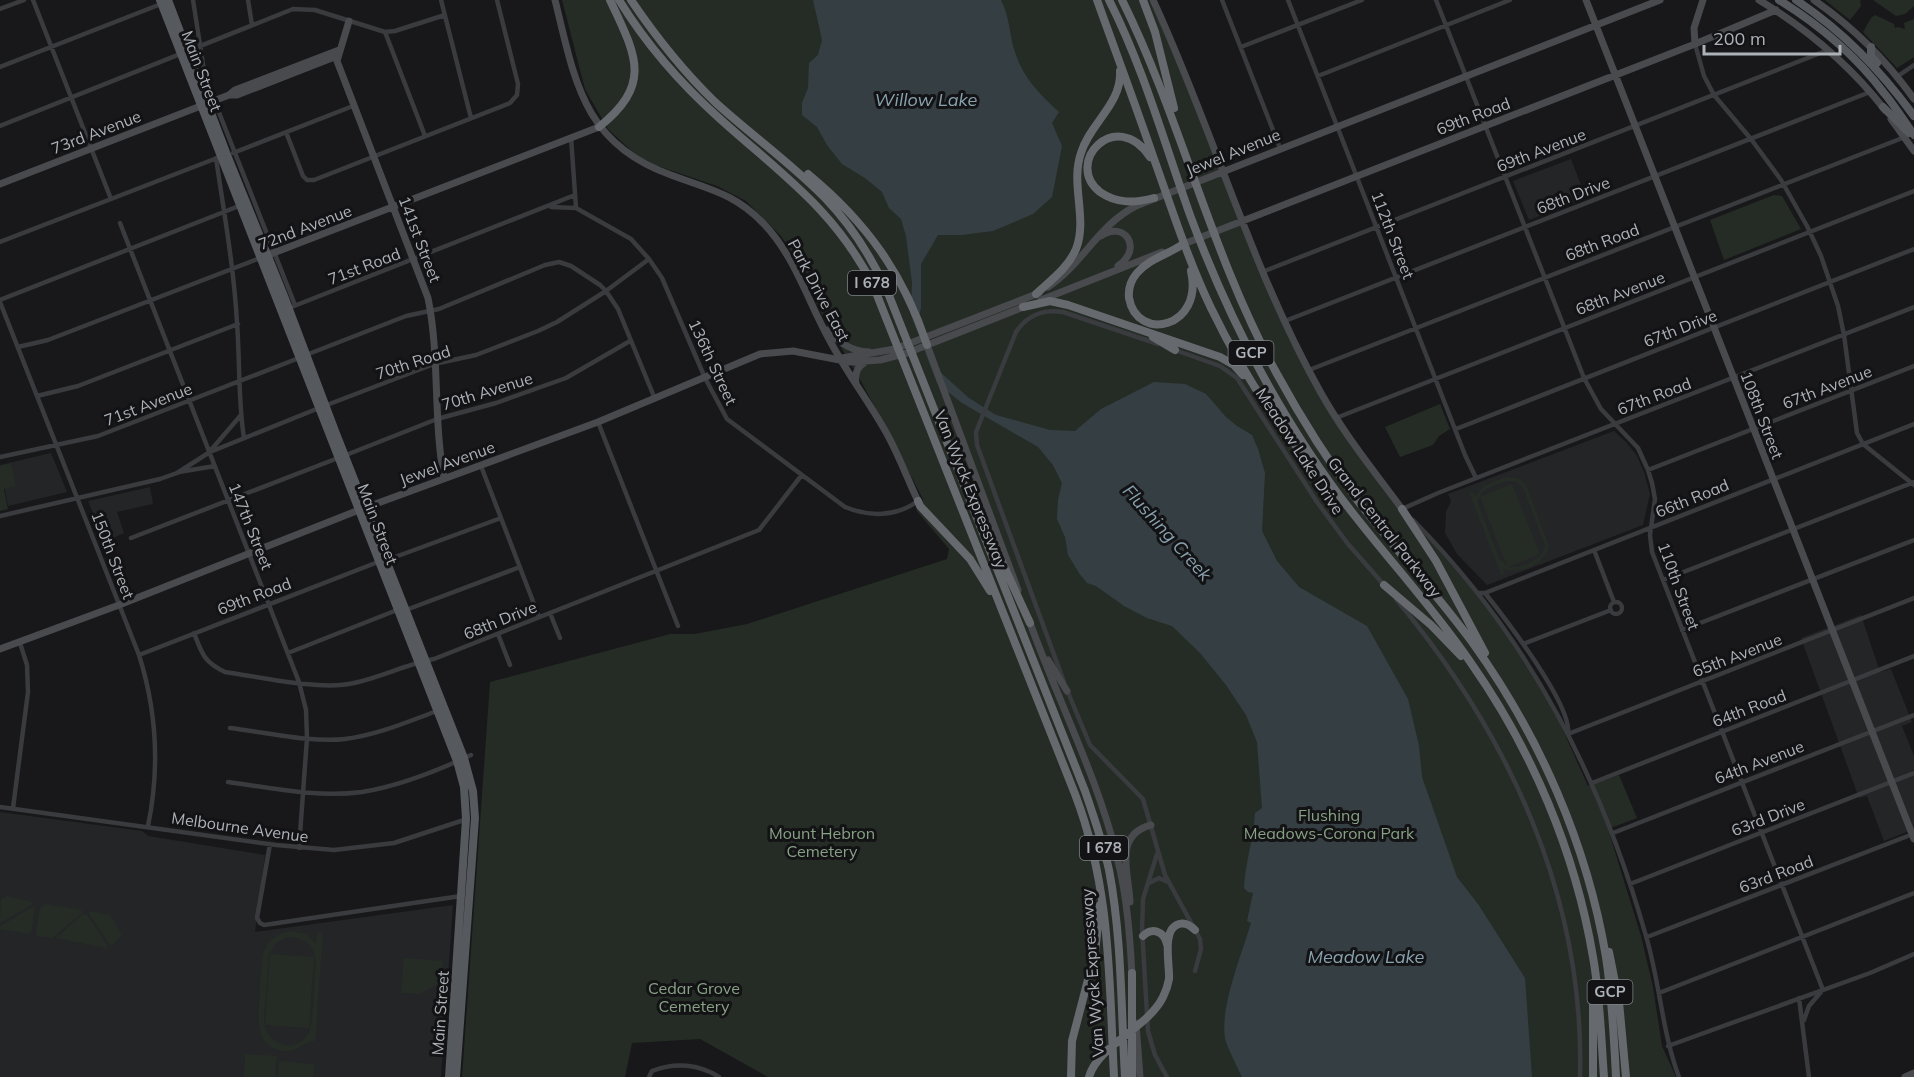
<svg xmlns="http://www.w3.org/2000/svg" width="1914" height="1077" viewBox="0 0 1914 1077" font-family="Mulish,sans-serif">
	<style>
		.built { fill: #242527 }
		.green { fill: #252c25; fill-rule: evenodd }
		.water { fill: #353f43 }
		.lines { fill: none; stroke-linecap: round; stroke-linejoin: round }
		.street { stroke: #3a3b3e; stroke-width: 4.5 }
		.secondary { stroke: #484a4e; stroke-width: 7 }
		.primary { stroke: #56595d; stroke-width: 8 }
		.highway { stroke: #666a6f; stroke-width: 8 }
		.labels { text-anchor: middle; stroke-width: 6; stroke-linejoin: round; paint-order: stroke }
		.shield { fill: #131315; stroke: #7e8287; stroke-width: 1.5 }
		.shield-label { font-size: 15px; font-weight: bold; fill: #acb2b8 }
		.street-label { font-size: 16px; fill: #acb2b8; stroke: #131315 }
		.park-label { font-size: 16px; fill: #88a185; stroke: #131315 }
		.water-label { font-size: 18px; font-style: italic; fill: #88a2af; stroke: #131315 }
	</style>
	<rect width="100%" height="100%" fill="#18181a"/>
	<path class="built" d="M1571,159L1586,198L1529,220L1513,181Z
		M1614,431L1627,443L1637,456L1644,472L1650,494L1643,525L1487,585L1457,554L1445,533L1446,512L1451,501L1448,494Z
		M51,453L67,492L8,506L0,465Z
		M150,487L153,504L117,512L124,533L105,542L88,501Z
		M1861,615L1880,672L1891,669L1912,722L1902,726L1914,756V770L1912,771L1914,776V829L1884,841L1867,796L1859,798L1801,638Z
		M0,812L142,831L148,836L265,855L255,932L453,905L441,1077H0Z"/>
	<path class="green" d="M562,0H1149L1177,60L1218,165L1315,382L1402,509L1478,593L1544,688L1588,786L1619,775L1637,818L1608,829L1641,936L1653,987L1662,1046L1676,1077H768L700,1039L632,1043L625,1077H462L490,682L670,634H695L747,624L947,559L949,549L916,510L923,506V499L860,379L824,319L795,257L781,236L746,201L717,186L655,165L635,154L608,129L585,89Z
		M1825,0H1860L1861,6L1850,20Z
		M1873,0H1914V6L1905,14L1896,16Z
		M1875,15L1894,24L1895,28L1898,27L1905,29L1904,23L1914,19V57L1897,68L1863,32L1871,18Z
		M1774,195L1782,196L1801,229L1724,260L1710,220Z
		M1440,404L1450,429L1439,436L1433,445L1400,457L1385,427Z
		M11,463L16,486L4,489L8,509L0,511V466Z
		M1506,477L1518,478L1526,485L1549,546C1546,564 1519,575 1503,569L1505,574L1501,575L1469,492L1472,491L1475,496L1484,486ZM1508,481H1516L1523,488L1545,545C1543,560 1521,569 1508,567L1540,554L1512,484L1480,497L1507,566L1499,558L1478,503C1480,488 1495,485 1508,481Z
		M7,896L32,902L33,904L0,923L1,900Z
		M45,904L81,910L82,913L52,938L37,936L36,931L40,908Z
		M34,906L32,931L29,934L0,929V926Z
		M90,911L110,915L122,934L113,945L109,944L89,914Z
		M83,914L87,915L108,946L106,948L56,938Z
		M291,931L306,934L316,944L318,932L323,933L315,1041C305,1040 299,1052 285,1051C252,1049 259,1012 260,989C261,977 261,963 264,951C269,939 278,933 291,931ZM287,937C303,936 315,945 316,962C314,978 315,1018 309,1032C297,1057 265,1044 264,1020L269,954L276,943Z
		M270,954L314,957L309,1028L265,1025Z
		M404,958L443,961L441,982L420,994L401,993Z
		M245,1054L277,1056L275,1077H244Z
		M279,1061L314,1064L313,1077H278Z"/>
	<path class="water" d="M813,0H1001C1008,14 1009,27 1012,42C1020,74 1035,90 1059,112L1052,123L1062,146L1052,197L1033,214L993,231L962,235H938L921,264V308L919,316L940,372L969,398L996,415L1050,430L1075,431L1101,409L1154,382L1185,384L1206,394L1226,417L1237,426L1252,435L1258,449L1265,473L1262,531L1277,561L1299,587L1367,626L1408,699L1419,746L1422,777L1457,877L1478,904L1525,978L1532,1077H1242C1238,1068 1226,1045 1225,1038C1220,1006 1242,954 1251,923L1247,921L1253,893L1248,892L1244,888C1245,862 1254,839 1255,813L1262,808L1257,742L1246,715L1226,685L1200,653L1172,626L1147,618L1124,606L1096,586L1087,583L1079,573L1068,555L1065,537L1057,519L1058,500L1062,483L1053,465L1038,447L962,403L937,383L911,315L912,282L906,236L901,219L889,208L882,192L865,178L842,164L827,145L817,127L802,115V103L808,88L809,63L818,55L822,40Z"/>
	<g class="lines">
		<path class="street" d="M33,0L111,199
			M193,0L205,77L200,84
			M248,0L252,25
			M441,0L471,118
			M1222,0L1280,148
			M1288,0L1465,455L1476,478
			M1436,0L1584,378L1601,409L1638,448L1648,470L1652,483L1655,499L1650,535L1652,552L1823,990
			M0,9L24,0
			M385,32L425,136
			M1695,44L1704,76L1714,95L1751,139L1781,180L1807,226L1821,256L1838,306L1844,335L1857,433L1863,444L1914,485
			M1241,47L1362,0
			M0,67L161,4
			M1318,76L1510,0
			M1898,76L1914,65
			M208,103L218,110L295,305
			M0,126L293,9L315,10L385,32L395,31L445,15
			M286,132L303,176L307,180H314L510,103L517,95L518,84L497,0
			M571,137L576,208L631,239L649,259L662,278L705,378L727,419L845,507C869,517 896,517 918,501
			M233,153L353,106
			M216,158C224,213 234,268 237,323C240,362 238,400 244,438
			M551,207L576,208
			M120,223L299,682L306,710L307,738L299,848
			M0,242L217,158
			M1262,272L1828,50
			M0,300L239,206
			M0,302L139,655C157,712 160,768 148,826
			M289,308L575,195
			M1285,321L1870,92
			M18,347L48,340L260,258
			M1175,350L1220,366L1237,378L1317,502L1348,544L1385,586
			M306,355L406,316L439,309L545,265L559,262L571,266L600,285L606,291L618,309L655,399
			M1309,370L1905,137
			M37,396L78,386L238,324
			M1336,418L1914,191
			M598,422L678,626
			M1456,429L1914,249
			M211,450L241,415
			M346,455L437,419L496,403L566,378L630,341
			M0,457L98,436L299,358
			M481,466L539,617
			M1648,470L1914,366
			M179,472L215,466
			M1403,510L1402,509L1438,493L1914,307
			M0,516L160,479L177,473L210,452L319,408L434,364L476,355L538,331L557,322L606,291L649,259
			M1413,520C1530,638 1601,778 1646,936C1660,983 1662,1032 1679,1077
			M131,538L338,458
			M1594,550L1614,602
			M387,560L501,518
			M1663,580L1914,482
			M1478,593H1485L1914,424
			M1485,593C1504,617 1573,706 1568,734
			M1396,599C1509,735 1585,897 1580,1077
			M1610 608a6 6 0 1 1 12 0a6 6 0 1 1-12 0Z
			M406,610L520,567
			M550,613L560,638
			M1682,630L1914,540
			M194,633C202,654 204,662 225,672C260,677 321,691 354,683C381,677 407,664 434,659L759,530L801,476
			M498,634L510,665
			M1523,644L1611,610
			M288,653L397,610
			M139,655L378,562
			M1064,682L977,445L976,432L1016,332C1027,315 1044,309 1063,312L1158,344
			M1067,690L1090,745L1143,799L1165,875L1200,939L1201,949L1195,971
			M230,728C264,732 312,743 345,739C377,735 407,722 437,711
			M1568,734L1914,598
			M228,782C272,788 318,798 362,792C399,786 437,771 471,755
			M1592,783L1914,656
			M0,807L276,845L334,850L394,843L467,819
			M13,808L28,692L27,665L20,643
			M1613,833L1914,715
			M270,844L257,918L260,923L264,925L461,896
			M1157,854L1143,899L1142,929L1148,1031L1155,1055L1167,1077
			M1149,883L1159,878L1168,882
			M1630,884L1914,773
			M1647,937L1913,834
			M1659,993L1914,893
			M1799,998L1809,1077
			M1804,1020L1809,1006L1821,992
			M1668,1046L1870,973L1914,954
			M649,1077L652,1071C675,1062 699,1064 719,1077"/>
		<path class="secondary" d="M555,0C575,81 583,144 671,175C708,189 734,193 763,223C795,256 808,302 830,341C846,371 866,398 883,427C897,450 906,476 918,501
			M1153,0C1213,129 1251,269 1321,393C1344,434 1374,471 1402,509
			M1586,0L1914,839
			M1759,0C1807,29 1850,65 1885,110
			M1814,0C1853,27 1887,61 1914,99
			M349,21L337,61L428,298C440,357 433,419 444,478
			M1695,44L1694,28L1703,0
			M229,95H237L337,56
			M1891,119L1914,151
			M0,184L229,95L235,90L339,50
			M1101,236C1124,220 1144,248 1118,266
			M1181,245L1695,44L1776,10
			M263,257L599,127
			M1048,287C1082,265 1098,225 1136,206L1660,0
			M1041,300L1162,252
			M828,330C839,343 851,351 869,352
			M927,345L1018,590
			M842,358L895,349L1039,293
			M856,384C855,376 856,367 864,363
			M1029,620C1057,699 1097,775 1117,857C1127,896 1130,936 1132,976
			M0,649L119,605L359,510L598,422L760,354L793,351L850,362L880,360L907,353L1026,306
			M1048,660L1067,691
			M1130,902C1129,873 1113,835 1151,825
			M1136,1023L1140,1077
			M1905,1077L1914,1073"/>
		<path class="primary" d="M160,0L457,761L464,787L466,819L449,1077
			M168,0L227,155L284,296L335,431L464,758L473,791L475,818L456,1077
			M1779,0C1818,24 1856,56 1884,93C1895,106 1904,121 1914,135
			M1796,0C1844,32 1880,70 1914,116
			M1871,47V56L1877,63
			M1883,107L1909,133"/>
		<path class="highway" d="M619,0C646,44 681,84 719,118C781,174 834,209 873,285L1075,794C1111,888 1109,978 1114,1077
			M631,0C656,37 683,71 715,102C751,135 791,163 825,198C852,226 872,258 888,293L1085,791C1094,817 1103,843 1109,870C1122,938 1121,1009 1125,1077
			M1097,0C1116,53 1136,106 1154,159C1172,209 1188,260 1211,308C1239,366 1275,423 1317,472
			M1109,0C1144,69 1164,142 1190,215C1210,269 1234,323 1262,374C1290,425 1322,475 1359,521C1396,568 1437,613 1471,663C1532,750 1575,851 1593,957C1600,996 1601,1037 1604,1077
			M1122,0C1182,121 1211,255 1277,374C1301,418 1328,461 1358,501C1395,549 1436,593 1472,642C1539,735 1587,844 1606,957C1612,996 1614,1037 1616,1077
			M1143,0L1155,32L1174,108
			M599,127C654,83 635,54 610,0
			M1150,157C1116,106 1063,163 1100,192C1117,204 1135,203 1154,198
			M808,174C866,222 903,273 927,345
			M1180,246C1166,255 1149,259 1137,273C1131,280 1128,288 1129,298C1137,343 1204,328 1191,271
			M1036,294C1051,280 1068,268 1076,249C1088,219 1070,184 1081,153C1090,123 1122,104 1120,71
			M1023,307L1050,301L1068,305L1220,357L1234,365L1243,375
			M1153,337L1175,350
			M918,501L920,506L970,559L990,591
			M1402,509L1436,561L1485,653
			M990,536L1030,623
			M1384,585L1431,625L1461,656
			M1143,936C1152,927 1164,931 1167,944
			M1609,952L1619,1002L1626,1077
			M1132,973V1077
			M1593,990V1077
			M1071,1077L1072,1041L1095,953L1100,905
			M1089,1077C1098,1045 1148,1028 1163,997C1166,991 1168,985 1169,979C1170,965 1161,929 1179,924C1186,922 1191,926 1195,930"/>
	</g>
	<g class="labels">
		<g class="shield">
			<rect x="848" y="271" width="48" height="24" rx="4.5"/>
			<rect x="1228.5" y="341" width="45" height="24" rx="4.5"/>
			<rect x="1080" y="836" width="48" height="24" rx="4.5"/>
			<rect x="1587.5" y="980" width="45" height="24" rx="4.5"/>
		</g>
		<g class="shield-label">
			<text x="872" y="288">I 678</text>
			<text x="1251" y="358">GCP</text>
			<text x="1104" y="853">I 678</text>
			<text x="1610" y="997">GCP</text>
		</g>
		<g class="street-label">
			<text transform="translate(202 71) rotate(69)" y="6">Main Street</text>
			<text transform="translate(1473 116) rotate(-21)" y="6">69th Road</text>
			<text transform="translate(96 132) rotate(-21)" y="6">73rd Avenue</text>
			<text transform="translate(1541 150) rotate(-21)" y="6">69th Avenue</text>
			<text transform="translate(1233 152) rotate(-22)" y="6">Jewel Avenue</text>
			<text transform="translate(1573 195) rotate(-21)" y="6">68th Drive</text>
			<text transform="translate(305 227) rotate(-21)" y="6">72nd Avenue</text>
			<text transform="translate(1393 235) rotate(69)" y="6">112th Street</text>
			<text transform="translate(420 239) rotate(69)" y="6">141st Street</text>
			<text transform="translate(1602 242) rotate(-21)" y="6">68th Road</text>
			<text transform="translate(364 266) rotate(-21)" y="6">71st Road</text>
			<text transform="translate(819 290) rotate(62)" y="6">Park Drive East</text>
			<text transform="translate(1620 293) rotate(-21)" y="6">68th Avenue</text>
			<text transform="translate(1680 328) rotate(-21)" y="6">67th Drive</text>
			<text transform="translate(413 362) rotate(-18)" y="6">70th Road</text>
			<text transform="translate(713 362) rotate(65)" y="6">136th Street</text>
			<text transform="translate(1827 387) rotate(-21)" y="6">67th Avenue</text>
			<text transform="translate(487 391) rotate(-17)" y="6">70th Avenue</text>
			<text transform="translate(1654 396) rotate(-21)" y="6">67th Road</text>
			<text transform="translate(148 404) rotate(-21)" y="6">71st Avenue</text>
			<text transform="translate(1762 415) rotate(69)" y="6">108th Street</text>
			<text transform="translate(1300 451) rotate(57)" y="6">Meadow Lake Drive</text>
			<text transform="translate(447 463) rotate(-20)" y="6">Jewel Avenue</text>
			<text transform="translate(971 489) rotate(68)" y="6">Van Wyck Expressway</text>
			<text transform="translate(1692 498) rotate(-22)" y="6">66th Road</text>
			<text transform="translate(378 524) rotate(69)" y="6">Main Street</text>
			<text transform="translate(251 526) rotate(68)" y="6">147th Street</text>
			<text transform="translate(1385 527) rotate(52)" y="6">Grand Central Parkway</text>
			<text transform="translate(113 555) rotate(69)" y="6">150th Street</text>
			<text transform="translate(1679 586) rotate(70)" y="6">110th Street</text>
			<text transform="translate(254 596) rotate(-21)" y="6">69th Road</text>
			<text transform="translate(500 620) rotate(-22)" y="6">68th Drive</text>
			<text transform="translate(1737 655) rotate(-21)" y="6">65th Avenue</text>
			<text transform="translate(1749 708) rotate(-21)" y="6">64th Road</text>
			<text transform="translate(1759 762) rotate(-21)" y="6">64th Avenue</text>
			<text transform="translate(1768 817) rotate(-21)" y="6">63rd Drive</text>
			<text transform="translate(240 827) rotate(8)" y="6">Melbourne Avenue</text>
			<text transform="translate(1776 874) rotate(-21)" y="6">63rd Road</text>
			<text transform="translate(1092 973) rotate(-94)" y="6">Van Wyck Expressway</text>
			<text transform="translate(440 1013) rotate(-86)" y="6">Main Street</text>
		</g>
		<g class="park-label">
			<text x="1329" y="821">Flushing<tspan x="1329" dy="18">Meadows-Corona Park</tspan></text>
			<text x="822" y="839">Mount Hebron<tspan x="822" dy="18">Cemetery</tspan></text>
			<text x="694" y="994">Cedar Grove<tspan x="694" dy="18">Cemetery</tspan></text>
		</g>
		<g class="water-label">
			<text x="926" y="106">Willow Lake</text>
			<text transform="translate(1167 533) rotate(48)" y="6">Flushing Creek</text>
			<text x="1366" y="963">Meadow Lake</text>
		</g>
	</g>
	<path d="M1704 45v9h136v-9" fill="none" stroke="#acb2b8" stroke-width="3"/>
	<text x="1713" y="45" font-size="18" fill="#acb2b8" stroke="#131315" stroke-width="4.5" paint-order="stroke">200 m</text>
</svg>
